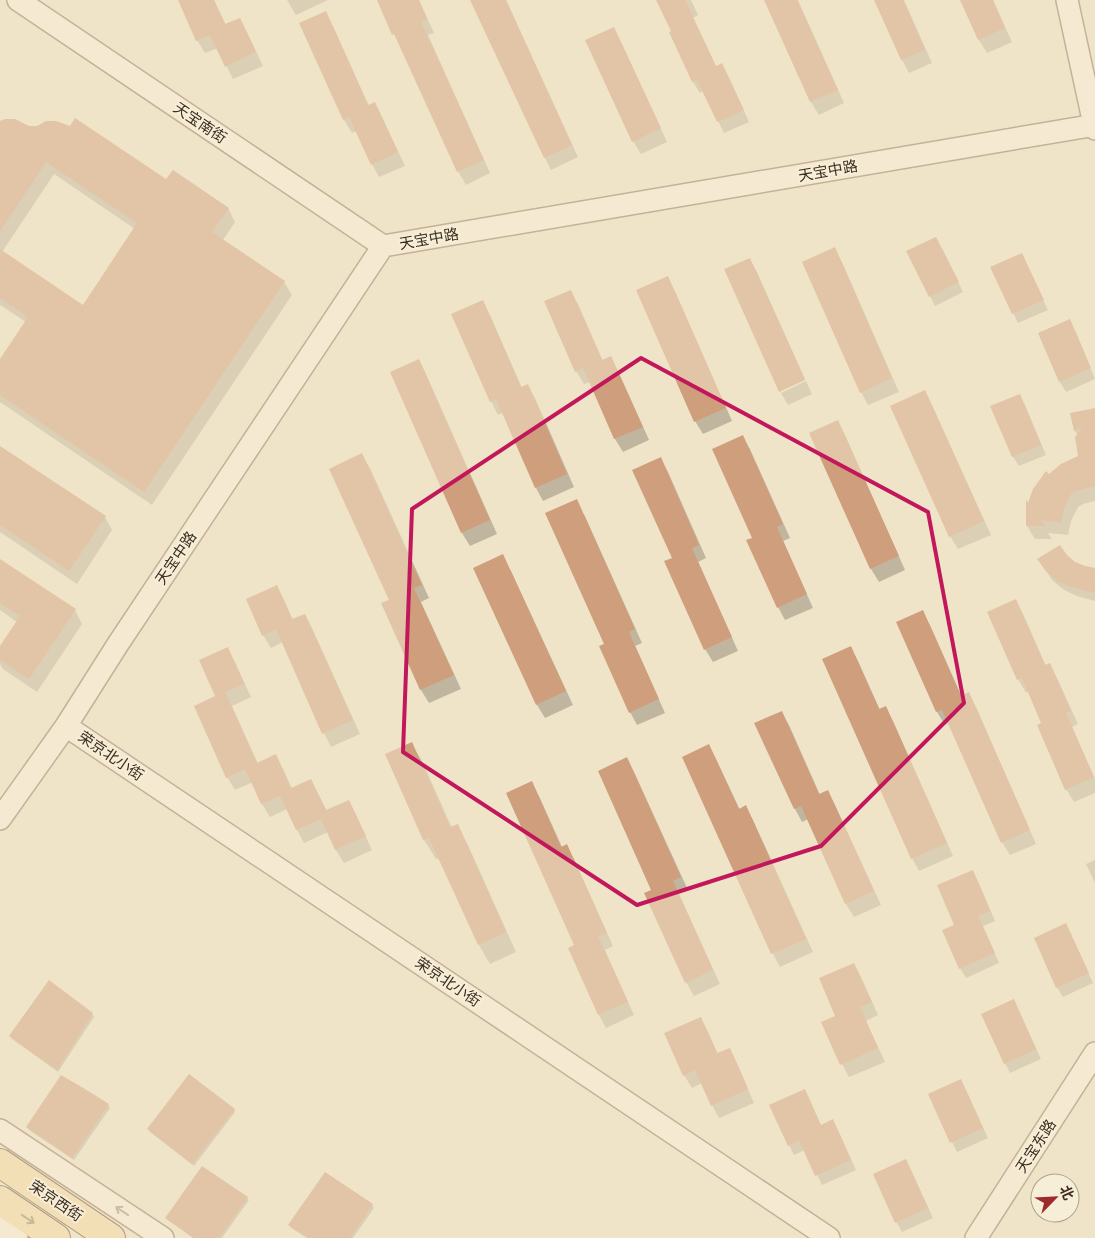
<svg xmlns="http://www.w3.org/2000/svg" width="1095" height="1238" viewBox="0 0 1095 1238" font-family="'PT Serif','Noto Sans SC',serif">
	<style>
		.shadow { fill: #0003; fill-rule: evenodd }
		.building { fill: #cf9f7d }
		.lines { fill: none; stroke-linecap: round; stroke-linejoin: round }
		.minor-casing { stroke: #8d765c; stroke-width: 24 }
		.major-casing { stroke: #5b4430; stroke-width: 30 }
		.minor { stroke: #faf1dc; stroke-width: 21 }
		.major { stroke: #f3d9a0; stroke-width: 28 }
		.oneway { stroke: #9c907e }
		.oneway2 { stroke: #988460 }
		.marked { fill: none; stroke: #c2185b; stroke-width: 4; stroke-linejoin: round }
		.labels { text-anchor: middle; stroke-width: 4; stroke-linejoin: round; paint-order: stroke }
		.street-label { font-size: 15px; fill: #3d2e20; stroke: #f7eed8 }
	</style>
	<rect width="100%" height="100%" fill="#f0e4c8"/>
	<path class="shadow" d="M179,0H214L226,25L240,19L247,32L263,66L233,79L218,48L205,53L197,40Z
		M287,0H328L296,15Z
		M378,0H419L434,33L428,35L490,173L466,185L458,171L402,47L394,34Z
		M472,0H506L578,157L551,170L545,158Z
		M658,0H691L698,15L693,18L716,67L722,65L728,76L749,122L724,133L703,91L700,93L693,82L670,33L672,32Z
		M765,0H798L844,103L819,115L811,102Z
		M875,0H904L932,63L909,73L902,60Z
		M962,0H993L1012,42L987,53L979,40Z
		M325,13L333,26L369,106L375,104L382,117L405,166L379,177L372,164L357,131L352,133L344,120L301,24Z
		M621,42L667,142L641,154L633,141Z
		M0,122L29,127L167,181L228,208L235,222L223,240L284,282L292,295L152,505L0,402V361L26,322L0,305ZM54,174L135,229L83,306L2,252Z
		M942,248L963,292L935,306L930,296Z
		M834,249L842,262L899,392L868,405L861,392Z
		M1021,254L1048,310L1018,323L992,268Z
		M749,259L757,272L805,379L780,390Z
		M667,278L675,291L732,421L703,434L695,421Z
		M570,291L578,304L603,361L611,358L618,371L649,440L623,452L615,439L590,382L584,384L576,371Z
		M482,302L490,315L522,388L527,385L535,398L574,487L543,501L536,488L503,413L498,415L491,401Z
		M1075,330L1095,379L1066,392L1060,382L1039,334Z
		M419,360L426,374L497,534L470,546L462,533L392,372Z
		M806,381L812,394L788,405L781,393Z
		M925,391L932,405L991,535L958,549L950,536Z
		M1019,395L1025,405L1046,455L1019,466L1013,457L992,407Z
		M1095,409V501L1083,504L1078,507L1071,521L1068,535L1048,533L1052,539H1035L1027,526L1029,505L1049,476L1080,457L1078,436L1075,431L1072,414Z
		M837,422L845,435L905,570L879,582L871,569L810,433Z
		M742,436L750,449L790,538L783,541L813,608L785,620L778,607L753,538Z
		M0,447L105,517L112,530L77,584L0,532Z
		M362,455L370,468L429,598L421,602L461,689L429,703L421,690L383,604L390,601Z
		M660,459L668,472L706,558L698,562L738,651L713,662L705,649Z
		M584,514L642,643L635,646L665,713L637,725L630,712L606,644Z
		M0,561L75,610L82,624L37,692L3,669L0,664V648L17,622L0,610Z
		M1074,563L1095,569V601L1077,596L1064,590L1052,580L1045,569Z
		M475,569H510L573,705L545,718L537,705Z
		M277,587L284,600L293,620L305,615L312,628L360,734L331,747L324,733L283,642L271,648L263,635Z
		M1015,601L1023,614L1046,666L1050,665L1057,678L1078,724L1072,727L1095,779V793L1074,802L1066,789L1043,723L1029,691L1026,693L1018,679Z
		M922,612L930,625L962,697L968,694L976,707L1036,844L1010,855L1002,842L949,723L945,725L937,712L898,623Z
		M227,648L235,662L251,697L232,706L258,764L276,756L283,769L292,789L311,780L327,811L349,802L356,815L372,850L344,863L336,850L328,832L304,843L297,830L287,809L270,817L262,804L253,782L235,790L227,777L217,697Z
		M851,648L858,661L880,710L886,708L893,721L953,856L919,871L912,858Z
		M781,712L789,725L820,795L828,792L835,805L881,905L854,917L846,904L808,819L802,822L795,809L756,723Z
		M411,743L423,763L452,828L457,826L468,845L516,952L490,964L479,945L440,858L436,859L424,840L386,755Z
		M709,746L716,759L740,810L745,807L753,820L813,952L780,967L773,954L683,757Z
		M627,759L634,772L688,890L679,894L720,984L694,996L686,982L653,891Z
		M531,783L539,796L562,847L566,846L574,859L613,946L605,950L634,1015L606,1028L599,1015L569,949L576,946Z
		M1095,860V883L1086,864Z
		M972,871L978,881L995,921L983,926L999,963L966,978L960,968L956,926Z
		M1066,925L1071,935L1093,983L1063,997L1057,987Z
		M854,964L861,977L878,1015L866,1021L885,1062L849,1077L842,1064L837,1016Z
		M1019,1011L1041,1059L1010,1073L1005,1063Z
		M92,1014L94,1017L58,1072L12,1039L11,1036Z
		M701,1019L708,1032L718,1054L729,1049L737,1063L754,1103L719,1118L712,1105L702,1083L692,1088L684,1075Z
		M966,1090L988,1138L957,1152L952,1142Z
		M108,1105L110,1108L74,1160L29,1130L27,1127Z
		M234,1109L235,1112L194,1166L150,1132L148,1129Z
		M832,1121L838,1130L856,1170L822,1185L805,1150L794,1155L789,1145L821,1126Z
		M911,1170L933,1218L902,1232L897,1223L875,1175Z
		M247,1198L249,1200L222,1238H193L168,1220L167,1218Z
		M372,1205L374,1208L353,1238H307L291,1228L289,1225Z"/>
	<path class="building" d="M178,0H214L225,24L240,18L256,52L225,67L210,35L196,41Z
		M377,0H419L427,19L421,22L484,160L457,172L394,34L392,35Z
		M470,0H506L572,145L544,158Z
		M656,0H685L716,66L722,63L744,110L717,122L697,80L692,82L669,32L671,31Z
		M764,0H797L838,90L810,102Z
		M874,0H903L925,50L901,60Z
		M960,0H993L1005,28L978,40Z
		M326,11L368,105L375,102L398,152L371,165L349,117L343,120L299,23Z
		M614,27L661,128L632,142L585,40Z
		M75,118L166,179L173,170L229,208L212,232L285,281L144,492L0,395V359L28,317L0,298V249L83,305L137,223L46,162L0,231V121L5,119H15L29,126H37L46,121H56L70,126Z
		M936,237L959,282L929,297L906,251Z
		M835,247L892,378L860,393L802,262Z
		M1022,253L1044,300L1012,314L990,267Z
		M750,258L805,380L779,392L724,269Z
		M668,276L726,408L694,422L636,290Z
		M571,290L602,360L611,356L643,427L614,439L583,368L575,372L544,301Z
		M483,300L521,387L528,384L567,474L535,488L496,399L490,402L451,314Z
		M1070,319L1091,368L1059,382L1038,333Z
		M419,359L490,520L461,533L390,372Z
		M925,390L984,521L949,537L890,406Z
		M1020,394L1041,445L1012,457L990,406Z
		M1095,408V486L1076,491L1071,494L1064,508L1061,523L1041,520L1046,526H1026V499L1028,503L1033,489L1041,478L1046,471L1049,474L1061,464L1078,456L1075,437L1083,427L1074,431L1070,413Z
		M838,420L899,556L870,569L809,433Z
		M743,435L783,524L777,527L807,594L777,608L746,540L752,538L712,449Z
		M0,446L106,516L69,571L0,525Z
		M362,453L422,585L414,588L454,675L420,690L381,603L389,600L329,469Z
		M661,457L699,545L692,548L732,637L704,650L664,561L672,558L632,470Z
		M577,499L635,629L629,632L659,699L629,713L599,646L604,644L545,513Z
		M1060,545L1067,555L1075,562L1085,566L1095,568V592L1086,591L1071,587L1057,581L1045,570L1037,559Z
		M503,554L566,691L536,705L473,568Z
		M0,559L76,609L29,679L0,660V646L20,616L0,603Z
		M277,585L292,619L305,614L353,720L322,734L276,629L262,636L246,599Z
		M1016,599L1045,665L1050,663L1071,711L1066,713L1094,777L1065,790L1037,725L1041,723L1022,678L1017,680L987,612Z
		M923,610L961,696L969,692L1030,830L1001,843L942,710L936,712L896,622Z
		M851,646L879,709L886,706L947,843L911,859L822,659Z
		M228,647L244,684L225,692L257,763L276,754L291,788L311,779L326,810L349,800L366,836L335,850L321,819L296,830L280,796L261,804L245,769L226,778L194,706L215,696L199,660Z
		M782,711L819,794L828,790L874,891L845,904L801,806L794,809L754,723Z
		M412,742L450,827L458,824L506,932L478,945L429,838L423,840L385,754Z
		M709,744L739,809L746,805L806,939L771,954L682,757Z
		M627,757L681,877L673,881L713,970L685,983L644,893L651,890L598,771Z
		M532,781L561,847L567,844L607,933L598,936L628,1002L598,1015L568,948L574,945L506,793Z
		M973,870L990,911L978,916L995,953L959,969L942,930L954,925L937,885Z
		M1066,923L1089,973L1056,988L1034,938Z
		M854,963L872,1002L860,1007L878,1048L840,1065L821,1022L835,1016L819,978Z
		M49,980L93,1013L57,1070L9,1036Z
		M1014,999L1036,1049L1004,1064L981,1014Z
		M701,1017L717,1053L730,1048L748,1089L711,1106L695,1070L683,1076L664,1033Z
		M189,1074L235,1109L192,1164L147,1129Z
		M61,1075L85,1089L109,1104L72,1158L26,1127Z
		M961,1079L983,1128L950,1143L928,1094Z
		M805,1089L821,1125L833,1119L851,1160L815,1176L799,1140L788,1146L769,1105Z
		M906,1159L928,1208L895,1223L873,1174Z
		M202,1166L248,1197L219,1238H194L165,1218Z
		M325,1172L373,1204L350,1238H308L288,1225Z"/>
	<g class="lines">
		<defs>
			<path id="minor" d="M18,0L383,246
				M1067,0L1095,129
				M66,726L829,1238
				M0,819L66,726L118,644L383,246L1095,125
				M0,1130L163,1238
				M0,1227L17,1238
				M976,1238L1095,1053"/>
			<path id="major" d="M0,1163L111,1238
				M0,1200L56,1238"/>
		</defs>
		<use href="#minor" class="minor-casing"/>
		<use href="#major" class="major-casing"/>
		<use href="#minor" class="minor"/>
		<use href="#major" class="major"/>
	</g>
	<defs><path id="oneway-shaft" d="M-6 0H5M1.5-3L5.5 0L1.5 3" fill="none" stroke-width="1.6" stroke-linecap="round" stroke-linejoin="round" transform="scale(1.25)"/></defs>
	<use class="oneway" href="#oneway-shaft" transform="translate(122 1211) rotate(-146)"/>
	<use class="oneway2" href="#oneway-shaft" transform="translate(28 1219) rotate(34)"/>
	<path d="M0 0H1095V1238H0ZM641,358L928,512L964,703L821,846L637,905L403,752L412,509Z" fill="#f0e4c8" fill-opacity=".55" fill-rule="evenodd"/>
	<path class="marked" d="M641,358L928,512L964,703L821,846L637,905L403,752L412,509Z"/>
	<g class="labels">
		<g class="street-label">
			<text transform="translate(200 123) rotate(34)" y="5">天宝南街</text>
			<text transform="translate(828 171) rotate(-10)" y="5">天宝中路</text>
			<text transform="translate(429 239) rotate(-10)" y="5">天宝中路</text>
			<text transform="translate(176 558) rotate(-56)" y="5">天宝中路</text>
			<text transform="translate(111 756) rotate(34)" y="5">荣京北小街</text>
			<text transform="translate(448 982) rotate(34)" y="5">荣京北小街</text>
			<text transform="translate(1036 1146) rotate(-57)" y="5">天宝东路</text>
			<text transform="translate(56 1201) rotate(34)" y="5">荣京西街</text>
		</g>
	</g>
	<g transform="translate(1055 1198) rotate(66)"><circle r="24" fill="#f7eed8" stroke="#ada18e"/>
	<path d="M0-4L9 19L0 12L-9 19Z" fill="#9e2a2b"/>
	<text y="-8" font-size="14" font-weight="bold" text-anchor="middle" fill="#3d2e20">北</text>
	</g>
</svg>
